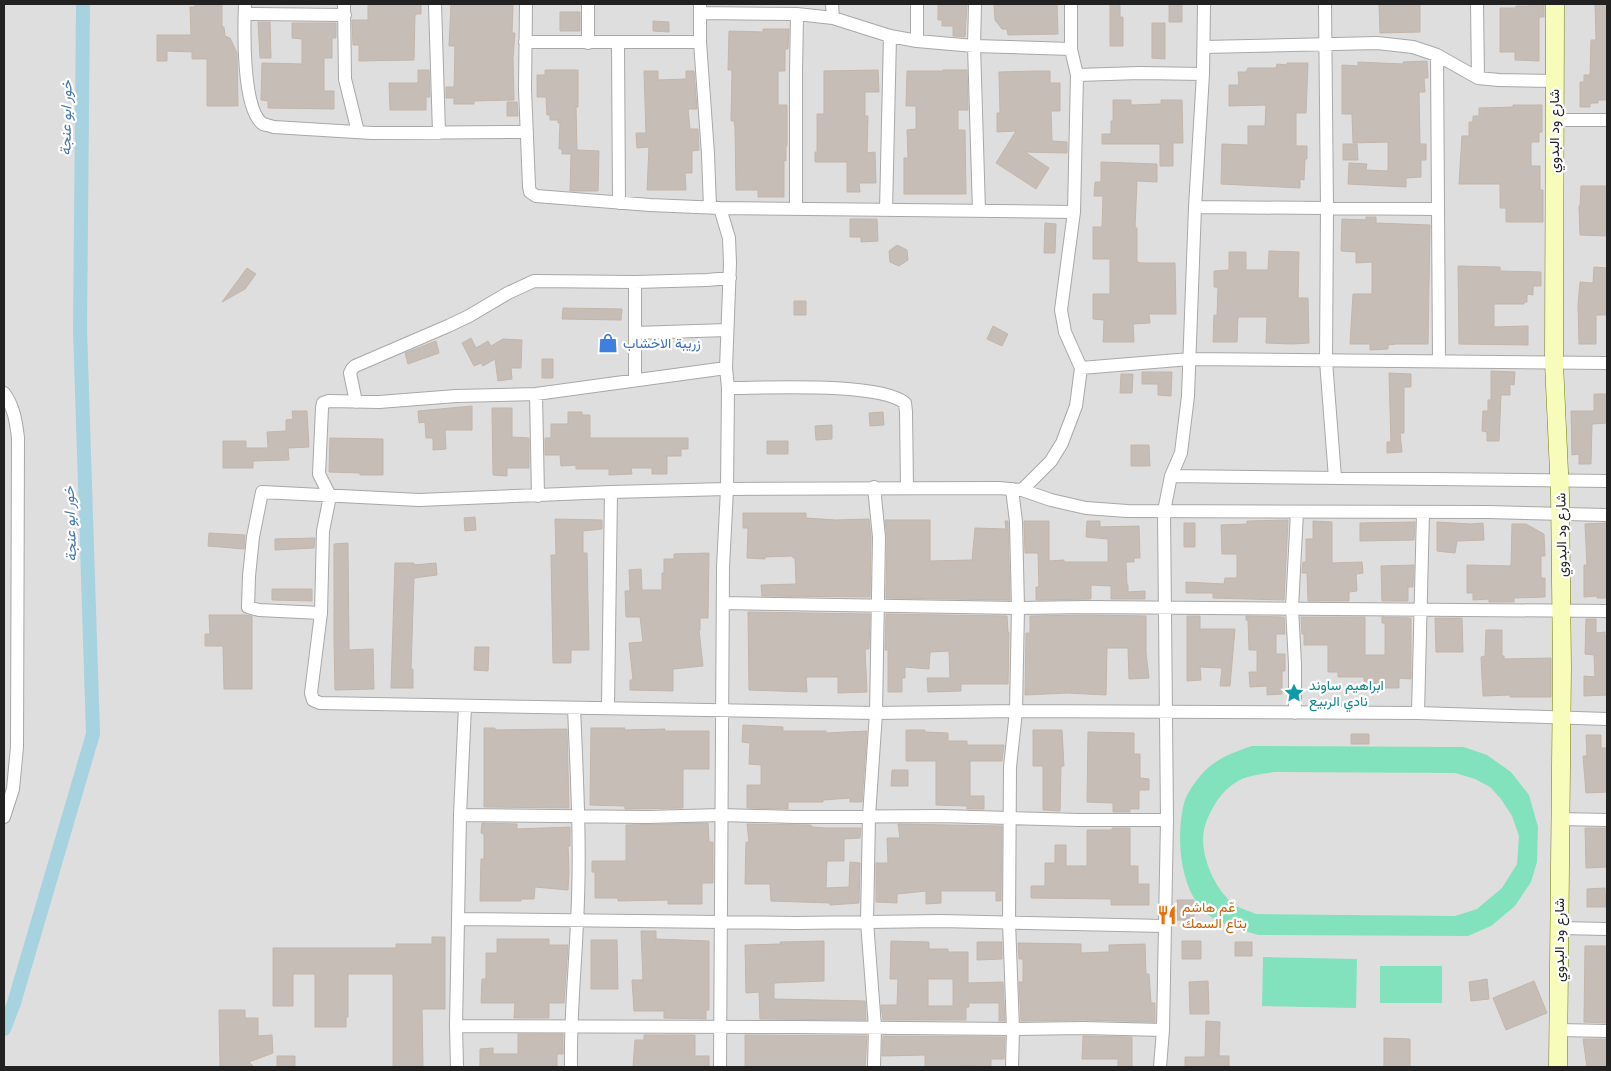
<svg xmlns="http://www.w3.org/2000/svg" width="1611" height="1071" viewBox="0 0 1611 1071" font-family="'PT Sans',Vazirmatn,sans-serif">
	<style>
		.residential { fill: #dfdede }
		.pitch { fill: #83e2be; fill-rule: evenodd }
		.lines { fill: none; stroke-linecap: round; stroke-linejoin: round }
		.canal { stroke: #a7d3e0; stroke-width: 14 }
		.building { fill: #c6beb6; stroke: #c4b5a9; fill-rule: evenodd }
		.street-casing { stroke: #a8a8a8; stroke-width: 14 }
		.secondary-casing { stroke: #707e02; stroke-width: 19 }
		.street { stroke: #fff; stroke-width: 12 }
		.secondary { stroke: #f8fcbb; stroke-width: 18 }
		.labels { text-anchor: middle; stroke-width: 4.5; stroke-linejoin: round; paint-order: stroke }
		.street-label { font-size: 14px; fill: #212121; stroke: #fff }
		.shop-label { font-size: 14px; fill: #366cbe; stroke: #fff; text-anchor: start }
		.culture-label { font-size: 14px; fill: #0d838f; stroke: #fff; text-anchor: start }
		.food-label { font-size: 14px; fill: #c56008; stroke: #fff; text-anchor: start }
		.water-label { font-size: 15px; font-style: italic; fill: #4679ac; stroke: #fff }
	</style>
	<rect width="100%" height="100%" fill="#f1eee7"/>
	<path class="residential" d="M4,4H1607V1067H4Z"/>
	<path class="pitch" d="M1252,746L1464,747L1487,755L1511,772L1529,795L1538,827L1537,862L1531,882L1515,906L1491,926L1468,936L1258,935C1238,929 1218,925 1203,910C1179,885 1176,835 1184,803C1186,796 1192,786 1197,780C1210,761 1231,753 1252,746ZM1275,772L1455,773L1475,779L1490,787L1501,799L1512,816L1519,836L1517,864L1502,888L1477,909L1455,916L1256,914C1250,911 1241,909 1235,905C1215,891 1199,854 1204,830C1208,813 1220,792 1235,783C1246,775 1262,774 1275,772Z
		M1263,957L1357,959L1356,1008L1262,1006Z
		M1380,966H1442V1003H1380Z"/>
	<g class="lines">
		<path class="canal" d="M4,1029L14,1003L93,734L80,330L83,4"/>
	</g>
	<path class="building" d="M195,4H222V27H224L225,36L230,38L237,53L238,106H207V59H192V52L167,51V61H157V35H191L190,7H195Z
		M368,4H421V14H415L414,60L359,61V45H353L352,20H368Z
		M451,4H513L512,33H515L513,58L514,100L474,101V104H454V98H446V87H454L455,46H449Z
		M938,4H967L965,37L953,36V26H942V20H938Z
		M994,4H1057L1058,34L1008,35L1007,29H1002L995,20Z
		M1110,4H1120V17H1123V46H1110Z
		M1169,4H1182V22H1169Z
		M1379,4H1420V32L1380,33Z
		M1530,4H1544V17H1539V61L1515,60V52H1500V8H1516V6H1530Z
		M1595,4H1607V100H1598V103H1590V107H1580V82H1584V75H1590L1591,40H1596Z
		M560,12H580V31H560Z
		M653,21L669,22V32L653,31Z
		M258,22H270L271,58H260Z
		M292,23H336V38H332V58H324V91H334V109L268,108V101L261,100L262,63L302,64V39L292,38Z
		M1152,23H1165V59L1152,58Z
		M763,29H789L788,49H785V71H778V105H787V146H786V161L784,160V197H758V190H736L735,127L734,121H731L732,70H728L729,31L763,32Z
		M1427,61L1428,78H1424L1425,92H1419L1420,144H1426V160H1421V177L1406,178V187L1348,184L1349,163L1367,164L1366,170L1388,171V142L1353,143L1352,114H1342V65L1358,66V62L1403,64V62Z
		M1287,63H1308L1306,113H1296V146H1307V159H1305L1304,180L1300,179V188L1221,184L1222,144L1248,145V126H1265L1266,105L1229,106V85H1239L1238,72H1246L1248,68H1276L1277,64L1287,65Z
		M418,70H429L430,97H426V110H390L389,83H418Z
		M545,70H578V107H576L577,150L599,151L598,191H570L571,154H562V149H559L560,123H558V120H550V115H547L546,97H537V75H545Z
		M878,70L879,92H865V116H868L867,153L875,152L876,183H859L860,192H847V162H815V152H817V114H824V71Z
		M943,70H967L968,110H958V130H965L966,194H904V158H908L907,130L916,129V106H906L907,71H943Z
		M644,71H658V80L686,79V71H694L697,109H688L690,129H698L699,150L692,151V173H685L686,190H647L649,147L637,148L636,133H646Z
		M1035,71H1050V83H1060V111H1051L1052,141L1067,142V153L1025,152L1049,168L1036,189L996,163L1016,131L997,132V113H1000L999,72Z
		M1113,100H1131V105L1161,104V100H1182L1183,143H1173V166H1160V144H1102V134H1111V121H1113Z
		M507,102H517L518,116H507Z
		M1513,105H1542V132H1539V142H1531V166H1540V190H1543V222H1506V208H1500V184H1459L1462,136H1469V122H1473V116H1479V108L1513,107Z
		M1343,144H1357L1358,160H1343Z
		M1101,162L1157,164V182L1137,181L1135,228H1137V262L1142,263H1175L1176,314H1149L1150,323L1133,324L1134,342H1103L1104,320L1093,319V294H1110V259H1093V227H1102L1103,196H1094L1095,182H1101Z
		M1581,186H1607V236L1580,235L1579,206H1580Z
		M1366,217H1376V223L1430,225L1428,344H1396L1388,345V349L1370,350V344H1350L1353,294H1372V262L1356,263V252L1341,251L1342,219L1366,220Z
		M850,219H877L878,241L861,242V237H850Z
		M1045,223L1056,224L1055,253H1044Z
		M897,245L907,250L908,260L899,266L890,262L889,251Z
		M1269,251L1299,252L1298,298H1308L1309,343L1292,344L1266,343L1267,317H1238L1237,342H1213L1214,315L1217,316L1218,287H1214V271L1229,270V252H1246V270H1268Z
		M1458,266L1500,267V271L1541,272V286H1533V295L1527,294V302H1524V304H1494V327L1528,326V345L1459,344Z
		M1594,267L1607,268V315H1596V344H1579L1578,305L1580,282L1593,283Z
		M247,268L256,274L245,289L222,302Z
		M794,301H806V315H794Z
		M563,308L622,309L621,320L562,319Z
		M993,326L1008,334L1002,346L987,339Z
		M471,338L476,348L488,341L491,346L503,339L522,340L521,368H511L512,379L498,381L495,359L483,366L481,363L474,366L462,343Z
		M436,341L439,353L408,364L405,353Z
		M542,359H553V378H542Z
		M1491,371L1515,372L1514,385L1510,384V395H1501L1499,441H1487V432L1482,431L1483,411H1488V400H1491Z
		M1142,372H1172L1171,396L1158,395V384H1142Z
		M1389,373L1411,374V387H1404V433H1400L1402,452L1387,453V442H1391Z
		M1121,374H1133L1132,393H1120Z
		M1594,394H1607V423L1592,424L1591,464H1579V454L1572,455L1571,411H1594Z
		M472,406V430H445L446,449L433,450V438H426L425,422L419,423L418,411Z
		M492,408H512V437L529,438V468H507V476L493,475Z
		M292,411H307L309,447L288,448L289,460L253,461V468H223V441H246V448H268L267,432L286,431V420L293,419Z
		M568,412H582V415H590V438H688V449H681V456H667V474H652V468H631L632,474L609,475V469H576V465L561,466L560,455H545V438H551V424H568Z
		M883,412L884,425L870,426L869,413Z
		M832,425V439L816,440L815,426Z
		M330,438L383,439V475H360V473L329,472Z
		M767,441H788V454H767Z
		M1131,445H1149L1150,466H1131Z
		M743,513H806V518L836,520L869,519L871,537L870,597L762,596L761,585L796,584L795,558H793V556L765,557V559L747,558L748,528H743Z
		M475,517L476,530L465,531L464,518Z
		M555,519L602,520V529L583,531V553H587L589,650H571V663H553L551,555H556Z
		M885,520H930V561L972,560L975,528L1006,529L1005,521H1008L1010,600L886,598L887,537Z
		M1288,520L1284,600L1213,598V593H1186V582L1224,584L1225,578H1237V554H1222L1221,525L1247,524V521Z
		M1024,521H1049V561L1064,560V562H1108V539L1086,537L1087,521H1100V527L1139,526L1140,558H1134V562H1126L1127,585H1128V592L1145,591V599H1111V586L1091,585V599L1036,600V587H1039L1038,553H1025Z
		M1313,521L1332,522V563L1362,562L1363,573L1356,574L1357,591L1349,592V601H1308L1307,573H1302L1303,562H1306V539H1313Z
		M1415,522L1414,540L1360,541V523Z
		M1437,522L1471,524L1483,523L1484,540L1457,541L1455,553L1437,551Z
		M1184,523H1195V547H1184Z
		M1607,523V598H1597V596L1584,597V565H1587L1585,524Z
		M1512,524H1526L1544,534L1545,556H1541V578H1545V597L1514,598V602H1489V599L1473,600V593H1467V565L1511,566Z
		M209,533L245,535L244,549L208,546Z
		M315,538L314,548L275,550V539Z
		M348,543L349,650L373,649L374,689L335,690L334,639V544Z
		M709,553L708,618H700V630H699L703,666L673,669V691L630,690V680H633L629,643L643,642L640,617H626L625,591H630L629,570L641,569L642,590H662V573H664V559H674V554Z
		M395,563H414V565L436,563L437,575L414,578L411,669H413V688H391Z
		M1414,565L1413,586V587H1408V601H1382L1381,566Z
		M272,589H312V601L272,600Z
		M748,612L870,614L869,649H865L867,692L838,693V677H806L807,692L749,690Z
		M886,614L1007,616L1008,632H1009L1008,684H961V691L928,692L927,678H950L949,651L930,652L929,669L905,667V678H902V692H888V650H885Z
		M209,615H245L252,616V689H224L223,646H205V634H210Z
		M1087,615L1146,616V653L1149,678L1129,679L1128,648H1107L1106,695L1068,693L1025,695L1026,633H1030V616Z
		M1187,616H1200V629H1235L1230,686H1220L1222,668L1200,667L1201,680L1187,681Z
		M1246,616L1284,617L1285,634H1276V654H1285V671H1282V694L1267,695V686L1250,687L1249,672H1257V650H1249L1248,620H1246Z
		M1301,617H1365V655H1385V623H1382V617L1411,618V679L1399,678V688H1364V677H1338V672H1328V645H1304V634H1302Z
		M1435,618H1462L1463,652H1436Z
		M1586,619H1596V633L1605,632V636L1607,635V695L1584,696V676L1595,677L1594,655L1585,654Z
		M1486,630H1502V656H1504V659L1551,658V697H1510V695L1483,696L1481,657L1485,656Z
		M475,647H489L488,671L474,670Z
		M743,725L783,727V731H826V733L867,731L862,802H850V798L823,800V802H788V809L747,808V785H761V765L749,764L750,743L742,742Z
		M484,728H495V730L567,729L569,808L484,807Z
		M591,728H625L624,730L665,729V731H709V769H683V808L625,809V806L590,805Z
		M906,730H925V732L948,733V741H967V745H1004L1002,761H970V796H984V809H967V806L936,805V761H906Z
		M1033,730H1062L1064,766H1061L1060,811L1043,810V766H1033Z
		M1088,732L1134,733V754H1140V778L1149,779V790H1139V809H1130V812H1113V803L1087,802Z
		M1351,734H1369V744H1351Z
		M1586,735H1601V748H1607V792L1586,793L1583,756H1587Z
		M892,770H908V786H891Z
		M482,823L517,824V829L570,827V846H568L569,870L568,890L535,887L534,899H521V901H480L481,859H484V834L481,833Z
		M708,823L709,842H713V883H702V904H668V900L618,901V898H595V872H592V861H626V825Z
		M747,824L811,825L812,827L826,828H861L860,838L844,839V861H827L826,888L849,887L850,862L860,863L859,903L830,905V903L771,901L770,884H745L746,842H749Z
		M898,824L1002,826L1001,901H996V891H941V903L926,904V891L897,894V903L876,902V863H888L887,838H900Z
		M1112,828H1130V866H1138V884H1149V905H1111V899L1031,898V886H1045V863H1055V845H1066V866H1087V830H1112Z
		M1585,828H1607V867L1586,868Z
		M1605,888L1606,907H1587V889Z
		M1177,900H1194V920H1177Z
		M641,931H656V939L709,941V1010H706V1019L664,1018V1011H634L632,980H643Z
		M432,937H445V1009H422L423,1067H393V974H348V1017H346V1027H315V974H293V1006H273V948H396V944H432Z
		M497,939H549V945H568L564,1003H549V1018H514L515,1003H481L482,979H486V953H497Z
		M591,940H617L618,989H591Z
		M824,941V981L774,983V999L865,1001L866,1020L760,1019L759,992L746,993L745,945L781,944L780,942Z
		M891,941L929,942V949H948V952H968V983L1003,982L1005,1021H999V1003H969V1007H966V1020H883L881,1005H897L898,979H890ZM928,979H953V1006H928Z
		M1182,941H1201V959H1182Z
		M977,942H1002V959L977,960Z
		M1235,942H1252V956H1235Z
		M1018,943L1081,944V953L1109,952V945L1145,944L1146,974H1149L1151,1003H1155V1022L1083,1020L1021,1021L1019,982H1023V959H1019Z
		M1585,946H1607V1023L1584,1022Z
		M1487,979L1489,999L1471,1001L1469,982Z
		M1208,981L1209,1014H1190L1189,982Z
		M1534,981L1547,1013L1506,1030L1493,998Z
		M219,1010H245V1018H258V1036L272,1035L273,1053L249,1062L254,1067H220Z
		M1206,1021L1220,1022L1219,1056H1229V1067H1185V1057H1205Z
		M518,1034H563V1054H557V1067H480V1049L493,1048V1054H518Z
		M644,1035H695V1056H709V1067H633L635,1040H644Z
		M745,1035L867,1036L865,1067H745Z
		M883,1036L1005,1037L1004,1059H991V1067H973V1065L957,1067H925V1055L882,1056Z
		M1083,1036L1132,1037V1067H1118V1059H1082Z
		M1384,1038L1410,1039V1067H1384Z
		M1583,1039H1607V1066L1587,1067Z
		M277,1056H295V1067H277Z"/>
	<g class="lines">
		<defs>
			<path id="street" d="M245,4C244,28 242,110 263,124C266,125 271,126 274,127L372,133L527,132
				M344,4L345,79L358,132
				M435,4L439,133
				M526,4L525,89L529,186L530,192L536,196L650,205L720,208L1074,212
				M700,4V42L708,154L710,207
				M832,4L833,18
				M975,4L974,46L979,211
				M1325,4L1327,208L1326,361L1335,478
				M1477,4L1478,78
				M700,13L797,14L833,18L890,36L917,41L974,46L1071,49
				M245,14L345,15
				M917,41V4
				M525,42H700
				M588,43V4
				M618,43L619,203
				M1204,47L1377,43L1413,47L1437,55L1478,78L1499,80L1554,81
				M1437,55L1439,361
				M1077,75L1140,73L1203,74
				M1554,120H1607
				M1195,207L1438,209
				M796,208V74L797,14
				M886,210L890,36
				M635,282V380
				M635,333L727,330
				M726,368L536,394L456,396L379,402L329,401L323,403L322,408L319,474L330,496L323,531L321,613L311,693L313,700L320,703L876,713L1016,711L1418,713L1607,719
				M1081,368L1190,359L1607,363
				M728,388C766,388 878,382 905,403L906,412L907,487
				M4,393C14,407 16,421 18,438L17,747L13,789L4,817
				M536,394L538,496
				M356,402L350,373L352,369L355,366L448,326L469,316L508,293L534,281L635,282L707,280L730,278
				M1171,476L1607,481
				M1022,490L1051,461L1062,443L1076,406L1081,368L1065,332L1061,310L1074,212L1077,75L1071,49V4
				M723,603L1018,608L1087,607L1607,611
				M321,613L259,610L248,607L249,576L253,537L262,492L419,500L611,492
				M608,708L611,492L727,489L728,388L726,368L730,263L729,238L720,208
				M1295,713V664L1292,608L1297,512
				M1418,713L1423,512
				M460,815L647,817L721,815L795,817L941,816L1080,820H1167
				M1560,819L1607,820
				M459,919L797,923L940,921L1164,926
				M1560,928L1607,929
				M456,1026L794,1027L1013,1029L1083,1028L1163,1030
				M1559,1030L1607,1031
				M457,1067L456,1026L460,815L465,706
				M571,1067C570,1019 575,971 577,922C581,851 577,779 574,708
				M720,1067L723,567L727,489L999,488L1022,490L1051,500L1086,508L1127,511L1488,512L1607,515
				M874,1067L875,1027L867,922L869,816L876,713L879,537L874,487
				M1012,1067L1013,1029L1009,922L1010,767L1016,711L1018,608L1016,522L1012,489
				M1160,1067L1163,1030L1167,820L1164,511L1171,476L1181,453L1188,396L1195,207L1203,74L1204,4"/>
			<path id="secondary" d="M1555,4L1554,363L1560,494L1562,666L1558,1067"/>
		</defs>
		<use href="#street" class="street-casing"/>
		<use href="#secondary" class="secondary-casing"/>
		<use href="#street" class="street"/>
		<use href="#secondary" class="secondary"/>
	</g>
	<defs>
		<symbol id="shop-bare" viewBox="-9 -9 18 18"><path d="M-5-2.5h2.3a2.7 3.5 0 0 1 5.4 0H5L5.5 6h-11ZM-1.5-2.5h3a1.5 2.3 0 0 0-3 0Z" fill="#3f7fe0" stroke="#fff" stroke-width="2.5" paint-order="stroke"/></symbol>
		<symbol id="sight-bare" viewBox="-9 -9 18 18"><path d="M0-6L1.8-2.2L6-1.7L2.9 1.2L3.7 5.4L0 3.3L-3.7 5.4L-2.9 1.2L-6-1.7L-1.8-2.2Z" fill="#0f9aa8" stroke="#fff" stroke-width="2.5" paint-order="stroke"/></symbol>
		<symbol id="restaurant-bare" viewBox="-9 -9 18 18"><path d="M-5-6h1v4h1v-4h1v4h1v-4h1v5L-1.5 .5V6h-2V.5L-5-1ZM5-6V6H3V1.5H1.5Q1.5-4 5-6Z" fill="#e8710a" stroke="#fff" stroke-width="2.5" paint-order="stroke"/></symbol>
	</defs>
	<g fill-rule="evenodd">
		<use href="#shop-bare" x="594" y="329" width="28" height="28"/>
		<use href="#sight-bare" x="1280" y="679" width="28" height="28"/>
		<use href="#restaurant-bare" x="1153" y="901" width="28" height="28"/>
	</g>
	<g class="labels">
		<g class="street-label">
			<text transform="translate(1554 131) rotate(-90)" y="5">شارع ود البدوي</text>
			<text transform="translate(1561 535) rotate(-91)" y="5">شارع ود البدوي</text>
			<text transform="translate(1559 940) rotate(-90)" y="5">شارع ود البدوي</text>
		</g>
		<g class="shop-label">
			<text x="623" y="348">زريبة الاخشاب</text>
		</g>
		<g class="culture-label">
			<text x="1309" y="690">ابراهيم ساوند<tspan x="1309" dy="16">نادي الربيع</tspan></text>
		</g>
		<g class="food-label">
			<text x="1182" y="912">عّم هاشم<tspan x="1182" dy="16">بتاع السمك</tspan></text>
		</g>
		<g class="water-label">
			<text transform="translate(66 118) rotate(-89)" y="5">خور ابو عنجة</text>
			<text transform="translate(70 524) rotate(-92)" y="5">خور ابو عنجة</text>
		</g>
	</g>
	<rect width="1611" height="1071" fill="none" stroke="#212121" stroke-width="10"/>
</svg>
